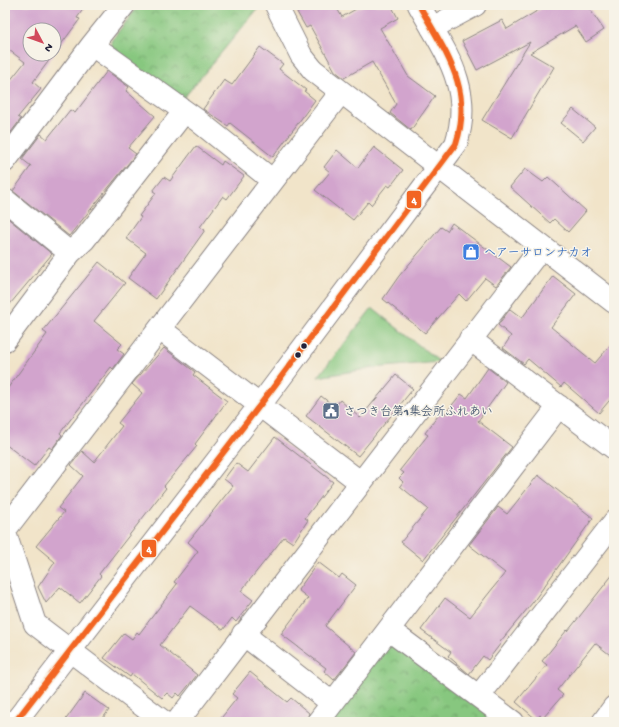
<svg xmlns="http://www.w3.org/2000/svg" width="619" height="727" viewBox="0 0 619 727" font-family="'Gochi Hand','Klee One',sans-serif">
	<style>
		.green { fill: #87c77f; stroke: #54745d }
		.park { fill: url(#park-crowns); stroke: #54745d }
		.building { fill: #d2a4cd; fill-rule: evenodd }
		.lines { fill: none; stroke-linecap: round; stroke-linejoin: round }
		.minor-casing { stroke: #8a8382; stroke-width: 24 }
		.minor { stroke: #fff; stroke-width: 22 }
		.bus-1-casing { stroke: #f7f3e8; stroke-width: 9 }
		.bus-1 { stroke: #f26522; stroke-width: 6 }
		.bus-dot { fill: #22223b; stroke: #f7f3e8; stroke-width: 1.5 }
		.labels { text-anchor: middle; stroke-width: 3; stroke-linejoin: round; paint-order: stroke }
		.shop-label { font-size: 12px; font-weight: bold; fill: #366cbe; stroke: #f7f3e8; text-anchor: start }
		.service-label { font-size: 12px; font-weight: bold; fill: #4e5e75; stroke: #f7f3e8; text-anchor: start }
		.line-badge { stroke: #f7f3e8; stroke-width: 1.5 }
		.badge-label { font-size: 11px; text-anchor: middle; font-weight: bold; fill: #fff }
	</style>
	<defs>
		<pattern id="park-crowns" width="20" height="18" patternUnits="userSpaceOnUse"><rect width="20" height="18" fill="#87c77f"/><path d="M2 6a3 3 0 1 1 6 0M12 15a3 3 0 1 1 6 0" fill="none" stroke="#6ea169"/></pattern>
	</defs>
	<rect width="100%" height="100%" fill="#f7f3e8"/>
	<filter id="ink" filterUnits="userSpaceOnUse"><feTurbulence type="fractalNoise" baseFrequency=".025" numOctaves="2"/><feDisplacementMap in="SourceGraphic" scale="8" xChannelSelector="R" yChannelSelector="G"/><feConvolveMatrix kernelMatrix="1 2 1 2 8 2 1 2 1" color-interpolation-filters="sRGB"/></filter>
	<filter id="wash" filterUnits="userSpaceOnUse"><feTurbulence type="fractalNoise" baseFrequency=".012" numOctaves="4" result="noise"/><feDisplacementMap in="SourceGraphic" scale="16" xChannelSelector="R" yChannelSelector="G"/><feGaussianBlur stdDeviation="0.9" result="paint"/><feColorMatrix in="noise" values="0 0 0 0 0 0 0 0 0 0 0 0 0 0 0 0 0 1.4 0 .05"/><feComposite in="paint" operator="in"/></filter>
	<g filter="url(#wash)">
		<rect width="100%" height="100%" fill="#f1e4c9"/>
		<path class="green" d="M372,308L440,362L373,368L318,377Z"/>
		<path class="park" d="M139,5H261L182,100L112,49L111,41Z
			M386,643L396,644L500,722H327Z"/>
		<g id="blocks">
			<path class="building" d="M5,5H86L77,18L80,19L33,82L41,89L18,117L21,119L5,140V87L25,62L5,47ZM30,30H54V54H30Z
				M293,5H335L342,17L363,5H391L398,18L380,28L408,76L435,96L411,130L390,113L396,104L372,62L344,78L335,71L310,26L306,28Z
				M547,5H587L604,30L586,42L575,26L530,53L554,67L512,138L482,120L530,42L477,70L462,41L502,20L507,29Z
				M260,47L283,64L279,69L306,90L304,91L315,100L273,157L230,123L228,126L203,109L224,80L232,85Z
				M107,71L129,87L126,91L155,116L128,148L136,154L69,236L13,191L31,166L22,159L41,134L47,139L70,110L75,113Z
				M573,109L595,127L583,141L561,123Z
				M196,146L221,165L223,161L244,176L227,199L223,196L200,227L205,230L156,299L128,278L146,253L126,238L141,217L139,216L156,193L153,191L164,177L170,181Z
				M374,147L403,170L390,187L387,185L371,205L368,202L353,220L315,190L330,172L324,167L337,150L358,168Z
				M525,169L543,182L548,177L586,211L568,232L554,219L550,223L510,187Z
				M5,216L52,254L5,310Z
				M452,223L511,267L496,286L485,278L466,301L459,294L425,333L383,299L399,276L441,227L447,231Z
				M99,262L125,283L94,321L122,344L117,349L124,354L113,369L111,367L60,433L62,435L52,449L49,447L34,466L5,444V392L47,334L43,331Z
				M553,276L576,294L551,327L595,363L614,341V395L599,413L564,383L561,387L528,359L524,364L503,348L511,336L498,325L510,309L522,318Z
				M164,348L195,372L193,375L227,401L195,444L197,446L164,486L166,488L99,574L101,576L80,603L60,587L46,603L38,587L55,562L36,546L64,512L58,508L83,476L71,465L82,451L94,462L122,426L118,423L142,393L132,384Z
				M488,368L506,382L478,421L512,447L423,560L401,542L428,509L400,486L403,482L399,478L404,473L400,470L428,435L425,433L441,412L444,415L461,394L467,398Z
				M396,375L413,389L358,456L306,416L321,396L335,407L340,400L360,418Z
				M275,437L333,482L305,518L308,520L293,543L284,537L241,591L253,600L236,622L232,618L223,630L190,606L160,645L197,675L180,696L177,693L173,698L167,693L162,698L132,674L130,677L104,658L124,633L132,639L137,632L139,634L177,584L174,582L198,551L188,542L233,486L224,479L236,463L248,472Z
				M538,475L593,518L533,602L500,642L501,643L488,660L483,656L469,674L448,656L451,652L421,630L445,598L470,617L505,573L469,545L498,507L507,514Z
				M318,562L339,578L342,574L356,585L325,626L356,652L334,680L324,671L326,668L281,634L308,598L298,590Z
				M614,573V658L595,643L557,690L563,695L543,718L540,715L537,720L516,702L547,665L542,661L567,630L568,631Z
				M250,672L287,702L291,698L309,713L306,722H218L237,698L232,694Z
				M85,693L109,710L100,722H64Z"/>
		</g>
	</g>
	<g filter="url(#ink)">
		<use href="#blocks" fill-opacity="0" stroke="#8a8382" stroke-width="1"/>
		<g class="lines">
			<defs>
				<path id="minor" d="M276,5L301,55L313,70L614,302
					M432,28L475,5
					M92,45L124,5
					M5,161L92,45L197,120L272,180
					M5,200L70,253
					M160,329L360,482
					M470,339L614,448
					M5,340L70,253L84,240L184,112
					M5,530L341,92
					M5,533L35,624L164,722
					M389,630L513,722
					M243,634L332,703
					M479,696L614,522
					M15,722L260,405L456,144C474,88 445,52 419,5
					M177,722L542,247
					M318,722L559,406
					M603,722L614,707"/>
			</defs>
			<use href="#minor" class="minor-casing"/>
			<use href="#minor" class="minor"/>
			<defs>
				<path id="bus-1" d="M15,722L260,405L456,144C474,88 445,52 419,5"/>
			</defs>
			<use href="#bus-1" class="bus-1-casing"/>
			<use href="#bus-1" class="bus-1"/>
		</g>
	</g>
	<defs>
		<symbol id="shop-square" viewBox="-11 -11 22 22"><rect x="-9" y="-9" width="18" height="18" rx="4" fill="#3f7fe0" stroke="#f7f3e8"/><path d="M-5-2.5h2.3a2.7 3.5 0 0 1 5.4 0H5L5.5 6h-11ZM-1.5-2.5h3a1.5 2.3 0 0 0-3 0Z" fill="#fff"/></symbol>
		<symbol id="civic-square" viewBox="-11 -11 22 22"><rect x="-9" y="-9" width="18" height="18" rx="4" fill="#5c6f8a" stroke="#f7f3e8"/><path d="M-.6-6.5H3V-4.5H.6V-3L4-1V1h2V6H-6V1h2V-1L-.6-3ZM-1.2 2.5V6h2.4V2.5Z" fill="#fff"/></symbol>
	</defs>
	<g fill-rule="evenodd">
		<use href="#shop-square" x="461" y="242" width="20" height="20"/>
		<use href="#civic-square" x="321" y="401" width="20" height="20"/>
	</g>
	<g class="bus-dot">
		<circle cx="304" cy="346" r="3.5"/>
		<circle cx="298" cy="355" r="3.5"/>
	</g>
	<g class="labels">
		<g class="shop-label">
			<text x="484" y="256">ヘアーサロンナカオ</text>
		</g>
		<g class="service-label">
			<text x="344" y="415">さつき台第1集会所ふれあい</text>
		</g>
	</g>
	<g class="line-badge">
		<rect x="406" y="190" width="16" height="19" rx="4" fill="#f26522"/>
		<rect x="141" y="539" width="16" height="19" rx="4" fill="#f26522"/>
	</g>
	<g class="badge-label">
		<text x="414" y="204">4</text>
		<text x="149" y="553">4</text>
	</g>
	<rect width="619" height="727" fill="none" stroke="#f7f3e8" stroke-width="20"/>
	<g transform="translate(42 42) rotate(131)"><circle r="19" fill="#f7f3e8" stroke="#a29fa3"/>
	<path d="M0-3L7 15L0 10L-7 15Z" fill="#d1495b"/>
	<text y="-6" font-size="11" font-weight="bold" text-anchor="middle" fill="#22223b">N</text>
	</g>
</svg>
